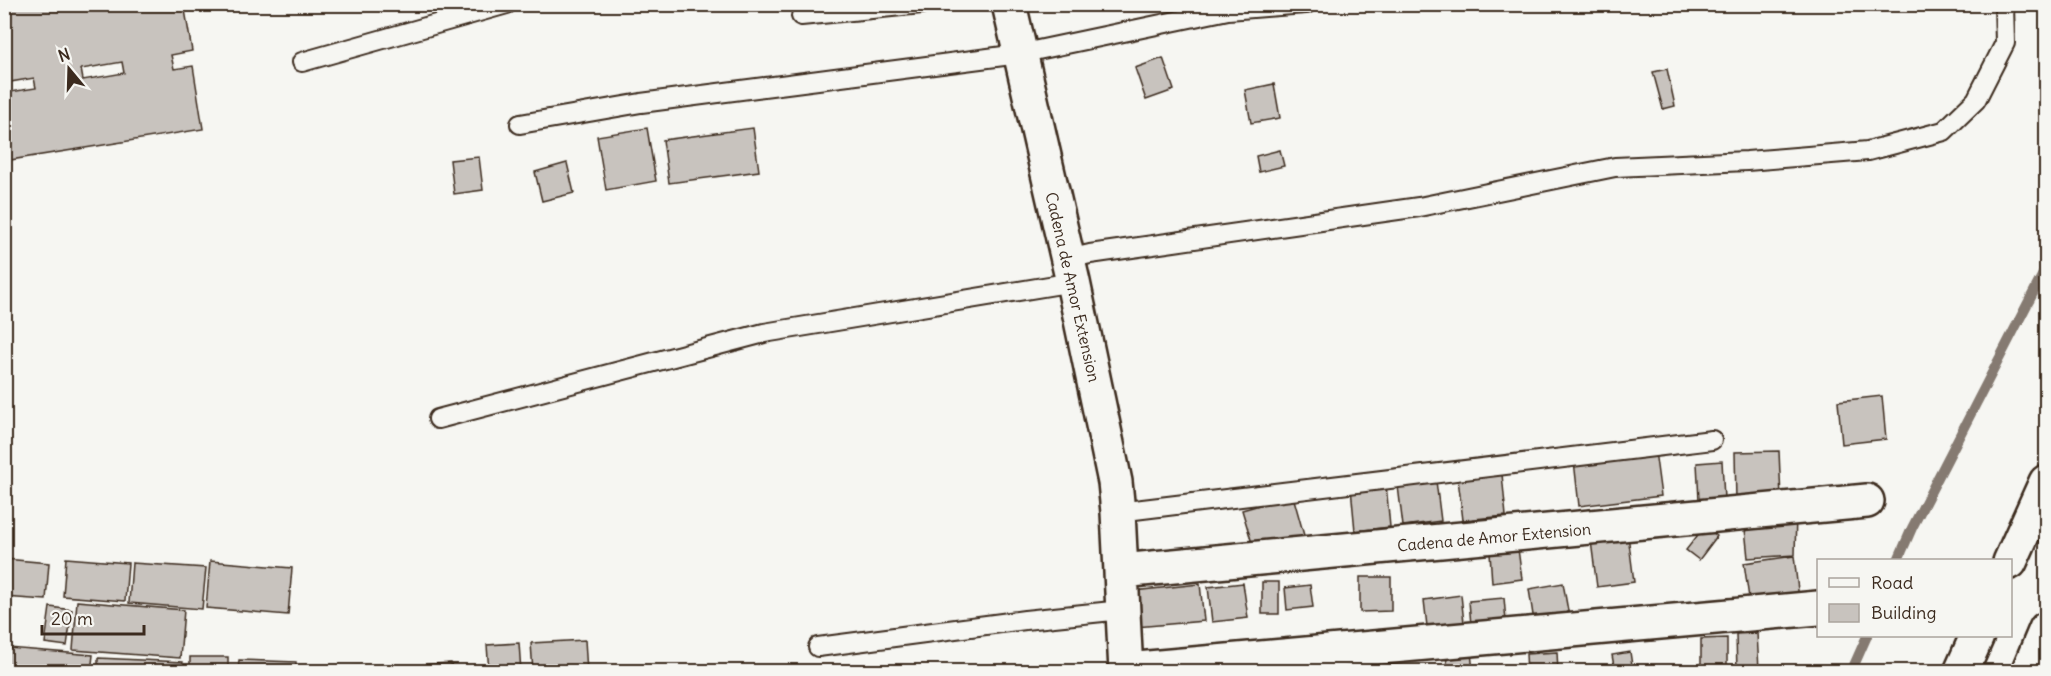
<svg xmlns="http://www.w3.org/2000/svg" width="2051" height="676" viewBox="0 0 2051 676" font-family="Delius,sans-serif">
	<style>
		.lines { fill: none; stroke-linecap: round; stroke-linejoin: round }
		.stream { stroke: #857a71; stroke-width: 10 }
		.building { fill: #c8c3be; stroke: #3b2a1e; stroke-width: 1.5; fill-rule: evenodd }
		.lane-casing { stroke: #3b2a1e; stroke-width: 22 }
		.street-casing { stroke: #3b2a1e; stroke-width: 38 }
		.primary-casing { stroke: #3b2a1e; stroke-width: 38 }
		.lane { stroke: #f6f6f2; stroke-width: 18 }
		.street { stroke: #f6f6f2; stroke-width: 33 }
		.primary { stroke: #f6f6f2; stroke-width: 33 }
		.labels { text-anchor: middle; stroke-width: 6; stroke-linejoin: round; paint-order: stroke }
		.street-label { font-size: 16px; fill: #3b2a1e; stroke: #f6f6f2 }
	</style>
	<rect width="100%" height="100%" fill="#f6f6f2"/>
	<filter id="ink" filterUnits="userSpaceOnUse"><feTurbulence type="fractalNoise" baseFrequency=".0167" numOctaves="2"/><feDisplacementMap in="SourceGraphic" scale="12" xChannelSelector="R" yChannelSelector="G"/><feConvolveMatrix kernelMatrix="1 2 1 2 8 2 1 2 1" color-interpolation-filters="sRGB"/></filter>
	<g filter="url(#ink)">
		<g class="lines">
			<path class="stream" d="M1898,560L1912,528L2046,268
				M1851,672L1867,636"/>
		</g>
		<path class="building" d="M4,4H184L192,51L171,55L174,69L193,66L203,129L4,161V93L36,88L34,78L4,83ZM122,62L124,73L83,80L81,69Z
			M1163,58L1174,90L1146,100L1135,68Z
			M1667,69L1675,106L1663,109L1653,72Z
			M1274,84L1280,118L1251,123L1245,90Z
			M647,128L656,181L606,190L597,136Z
			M753,128L759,171L669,183L663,140Z
			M1280,150L1284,166L1259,172L1256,156Z
			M479,157L483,190L454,194L450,160Z
			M567,163L574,193L542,201L535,172Z
			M1882,396L1886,439L1842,444L1838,401Z
			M1655,451L1661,496L1579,506L1574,461Z
			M1779,451L1781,499L1736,501L1735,452Z
			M1722,461L1724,499L1699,500L1697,463Z
			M1502,474L1506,516L1463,520L1458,479Z
			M1436,481L1441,521L1403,526L1398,486Z
			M1386,484L1390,527L1355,531L1351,488Z
			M1293,496L1305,539L1255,553L1242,510Z
			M1796,513L1795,555L1748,558L1744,519Z
			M1705,526L1717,536L1699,560L1686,550Z
			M1628,535L1634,582L1597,587L1591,541Z
			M1518,549L1522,579L1492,583L1490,553Z
			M1794,556L1799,599L1750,605L1744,563Z
			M66,558L128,563L125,601L63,596Z
			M5,559L49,563L46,600L4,597Z
			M210,561L292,568L288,615L206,608Z
			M132,563L206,568L202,609L129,603Z
			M1360,577H1391V611L1360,612Z
			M1262,582H1279V614H1262Z
			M1243,583L1248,618L1212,622L1208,587Z
			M1563,583L1570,622L1535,628L1529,589Z
			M1200,584L1204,621L1136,627L1133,591Z
			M1310,585L1313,607L1287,610L1285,588Z
			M1461,595L1465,632L1428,635L1424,600Z
			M1504,598L1507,633L1472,637L1469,601Z
			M77,601L184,610L180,658L73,650Z
			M50,607L72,610L67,646L45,643Z
			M1757,633L1759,670L1737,671L1736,634Z
			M1727,638V671H1701V639Z
			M585,640L587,672H533L531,643Z
			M519,643L521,672H489L487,645Z
			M8,648L93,655L91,672L6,670Z
			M1471,652L1473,672H1448L1446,655Z
			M1557,652L1558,672H1527L1526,654Z
			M1630,652L1633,672H1615L1612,655Z
			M190,657H228V672H190Z
			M98,658L183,662L182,672H98Z
			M239,660L296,662V672H238Z
			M451,663L452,672H384L383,667Z
			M358,666V672H304V671Z"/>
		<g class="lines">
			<defs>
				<path id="lane" d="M801,16L922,4
					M302,62L507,4
					M520,124L641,103L1019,54L1228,10L1306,4
					M1068,259L1090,254L1419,207L1615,167L1747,161L1868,151L1944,131L1976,100L2005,43L2004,4
					M438,419L764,333L1073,282
					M1118,512L1712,440
					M818,647L1025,620L1122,610"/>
				<path id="street" d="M1009,4L1073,282L1115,482L1118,512L1126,672
					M1121,571L1867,501
					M1126,670L1818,608"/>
				<path id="primary" d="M2010,562L2046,482
					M1961,672L1977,636
					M2028,672L2046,629"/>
			</defs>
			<use href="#lane" class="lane-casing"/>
			<use href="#street" class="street-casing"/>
			<use href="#primary" class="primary-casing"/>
			<use href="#lane" class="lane"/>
			<use href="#street" class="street"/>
			<use href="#primary" class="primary"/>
		</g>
	</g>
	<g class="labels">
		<g class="street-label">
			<text transform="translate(1073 287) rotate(77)" y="6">Cadena de Amor Extension</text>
			<text transform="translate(1494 537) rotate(-5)" y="6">Cadena de Amor Extension</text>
		</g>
	</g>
	<rect width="2051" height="676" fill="none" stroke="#f6f6f2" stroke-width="24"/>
	<rect x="12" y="12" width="2027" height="652" fill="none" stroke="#3b2a1e" stroke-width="2" filter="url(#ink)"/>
	<rect x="1817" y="559" width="195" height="78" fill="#f6f6f2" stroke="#aba49d" stroke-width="1.5"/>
	<rect x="1829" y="578" width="30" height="9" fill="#f6f6f2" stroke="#aba49d" stroke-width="1.5"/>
	<text x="1871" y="589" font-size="18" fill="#3b2a1e">Road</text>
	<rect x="1829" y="604" width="30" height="18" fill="#c8c3be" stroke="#aba49d" stroke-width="1.5"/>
	<text x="1871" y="619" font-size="18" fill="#3b2a1e">Building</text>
	<g transform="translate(69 69) rotate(341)" stroke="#f6f6f2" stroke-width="4.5" paint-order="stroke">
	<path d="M0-4.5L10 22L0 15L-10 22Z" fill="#3b2a1e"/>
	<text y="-9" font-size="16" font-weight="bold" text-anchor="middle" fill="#3b2a1e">N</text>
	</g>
	<path d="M42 625v9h102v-9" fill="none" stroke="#3b2a1e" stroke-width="3"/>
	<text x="51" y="625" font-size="18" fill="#3b2a1e" stroke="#f6f6f2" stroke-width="4.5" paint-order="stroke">20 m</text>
</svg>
